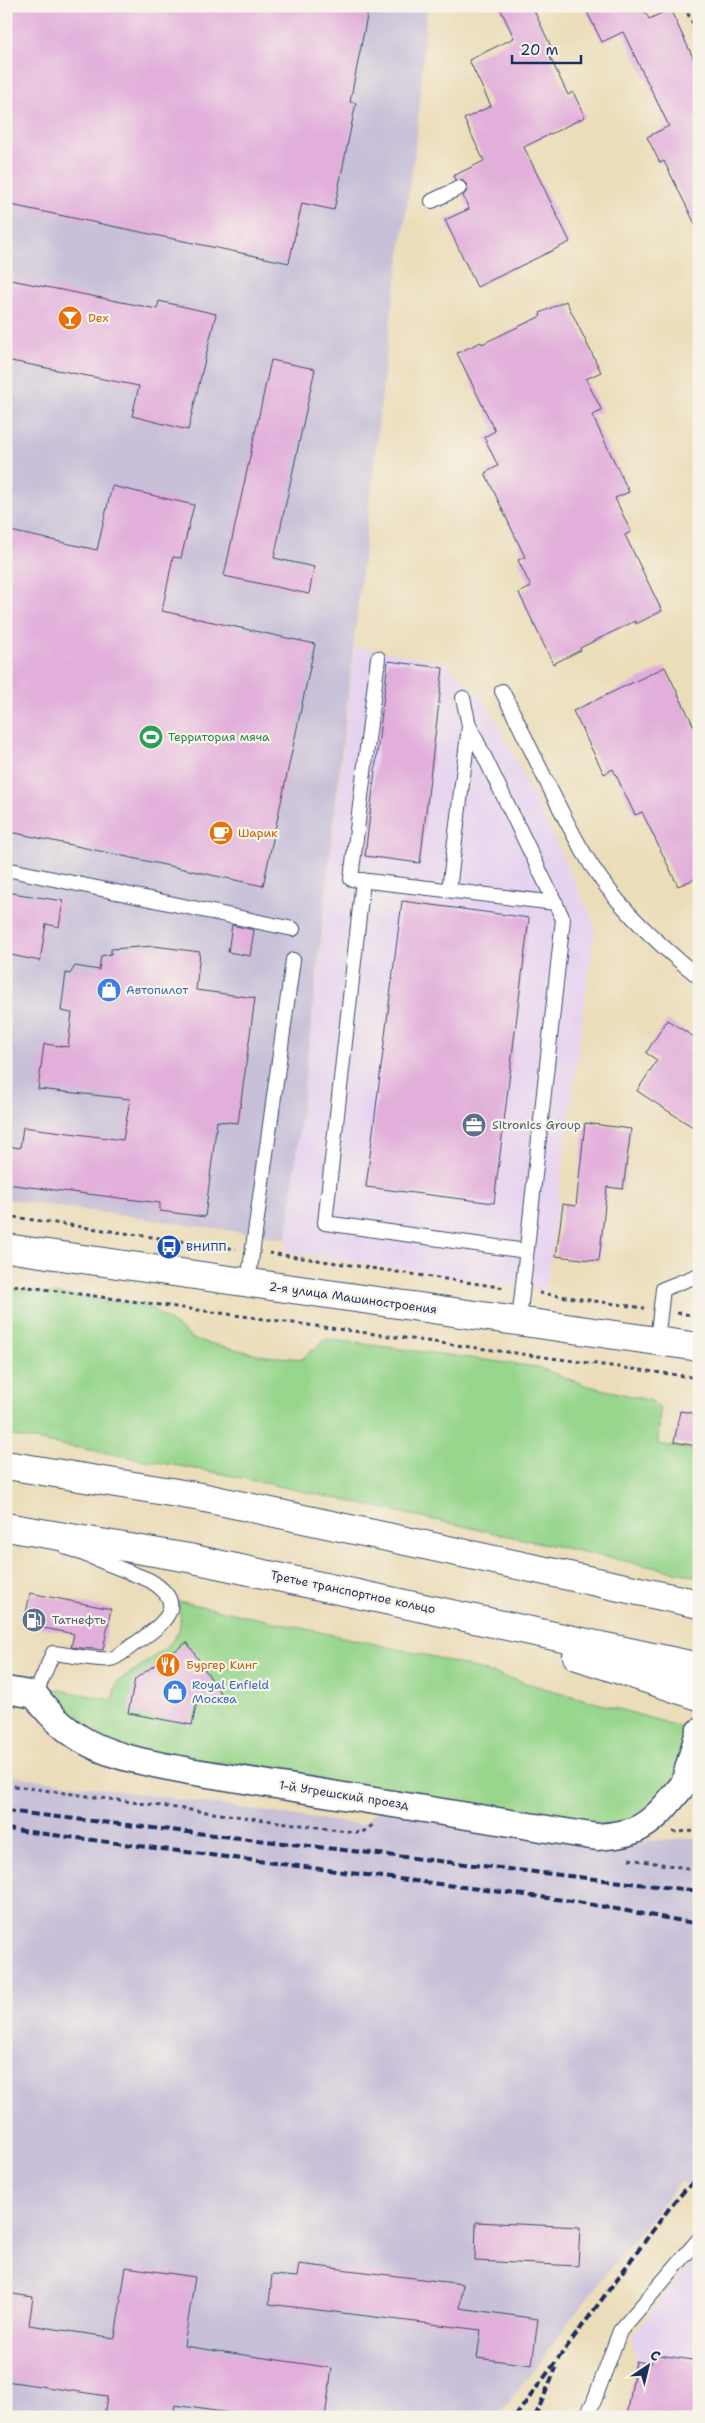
<svg xmlns="http://www.w3.org/2000/svg" width="705" height="2423" viewBox="0 0 705 2423" font-family="'Shantell Sans',sans-serif">
	<style>
		.built { fill: #e6d3f0 }
		.industrial { fill: #c8c0d8 }
		.green { fill: #97d68c; stroke: #598275 }
		.building { fill: #e2afdb }
		.lines { fill: none; stroke-linecap: round; stroke-linejoin: round }
		.lane-casing { stroke: #3a496c; stroke-width: 16 }
		.street-casing { stroke: #3a496c; stroke-width: 29 }
		.secondary-casing { stroke: #3a496c; stroke-width: 30 }
		.primary-casing { stroke: #3a496c; stroke-width: 30 }
		.path { stroke: #3a496c; stroke-width: 3; stroke-dasharray: 4 4; stroke-linecap: butt }
		.lane { stroke: #fff; stroke-width: 14 }
		.street { stroke: #fff; stroke-width: 26 }
		.secondary { stroke: #fff; stroke-width: 28 }
		.primary { stroke: #fff; stroke-width: 28 }
		.rail { stroke: #1b2f5e; stroke-width: 4; stroke-dasharray: 8 4; stroke-linecap: butt }
		.labels { text-anchor: middle; stroke-width: 4.5; stroke-linejoin: round; paint-order: stroke }
		.food-label { font-size: 12px; fill: #c56008; stroke: #f7f3e8; text-anchor: start }
		.leisure-label { font-size: 12px; fill: #27864d; stroke: #f7f3e8; text-anchor: start }
		.shop-label { font-size: 12px; fill: #366cbe; stroke: #f7f3e8; text-anchor: start }
		.service-label { font-size: 12px; fill: #4e5e75; stroke: #f7f3e8; text-anchor: start }
		.transit-label { font-size: 12px; fill: #164399; stroke: #f7f3e8; text-anchor: start }
		.street-label { font-size: 12px; fill: #1b2f5e; stroke: #f7f3e8 }
	</style>
	<rect width="100%" height="100%" fill="#f7f3e8"/>
	<filter id="ink" filterUnits="userSpaceOnUse"><feTurbulence type="fractalNoise" baseFrequency=".02" numOctaves="2"/><feDisplacementMap in="SourceGraphic" scale="10" xChannelSelector="R" yChannelSelector="G"/><feConvolveMatrix kernelMatrix="1 2 1 2 8 2 1 2 1" color-interpolation-filters="sRGB"/></filter>
	<filter id="wash" filterUnits="userSpaceOnUse"><feTurbulence type="fractalNoise" baseFrequency=".0096" numOctaves="4" result="noise"/><feDisplacementMap in="SourceGraphic" scale="20" xChannelSelector="R" yChannelSelector="G"/><feGaussianBlur stdDeviation="1.12" result="paint"/><feColorMatrix in="noise" values="0 0 0 0 0 0 0 0 0 0 0 0 0 0 0 0 0 1.4 0 .05"/><feComposite in="paint" operator="in"/></filter>
	<g filter="url(#wash)">
		<rect width="100%" height="100%" fill="#ebddb9"/>
		<path class="built" d="M355,646L449,664L482,700L497,721L595,925L546,1291L286,1252Z
			M699,2253V2417L636,2361L632,2336Z"/>
		<path class="industrial" d="M6,6H427L417,135L388,339L287,1239L6,1199Z
			M6,1775L361,1825L378,1809L600,1843L699,1838V2193L680,2181L594,2289L498,2417H6Z"/>
		<path class="green" d="M6,1288L147,1305L195,1340L266,1356L302,1359L326,1339L537,1367L585,1385L652,1401L660,1409L658,1444L699,1451V1577L218,1473L6,1435Z
			M178,1601L434,1657L682,1727L686,1739L676,1779L643,1816L614,1828L103,1745L46,1698L49,1688L112,1700L117,1682C133,1670 170,1650 178,1632C182,1622 180,1611 178,1601Z"/>
		<g id="blocks">
			<path class="building" d="M6,6H369L350,102L356,103L334,210L302,203L289,263L6,204Z
				M499,6H532L553,51L548,53L568,95L573,92L585,117L524,147L570,242L477,287L445,220L469,209L463,196L466,192L467,185L463,181L455,180L453,176L484,161L464,119L491,106L469,60L514,38Z
				M584,6H642L649,19L670,9L699,70V232L664,161L660,163L647,137L669,126L623,32L602,42Z
				M6,279L157,309L159,301L216,314L188,430L132,416L139,386L6,360Z
				M566,301L601,372L586,379L602,411L592,415L629,492L615,498L631,532L625,535L662,611L636,624L635,621L580,648L581,650L553,664L519,593L531,587L518,560L525,557L485,473L498,466L484,437L495,431L457,353L481,342L482,344L541,316L540,313Z
				M271,360L315,369L274,558L314,567L309,594L224,576Z
				M112,486L194,505L181,558L173,557L162,611L315,644L263,886L6,831V530L97,550Z
				M388,661L443,668L420,863L365,856Z
				M665,667L699,737V877L678,886L642,812L635,815L613,769L604,774L573,711Z
				M6,892L63,901L59,927L46,924L40,961L6,954Z
				M402,901L529,918L494,1203L366,1187Z
				M232,925L254,930L250,956L228,952Z
				M154,946L200,952L196,990L255,998L238,1123L217,1121L205,1217L160,1211V1203L6,1184V1146L20,1148L23,1127L123,1140L130,1099L38,1089L44,1044L68,1047L72,1013L61,1011L66,973L70,974L75,966L99,970L101,956L111,954V949Z
				M667,1020L699,1040V1131L637,1091L657,1060L646,1053Z
				M585,1123L631,1129L623,1189L607,1187L599,1261L556,1256L563,1204L576,1206Z
				M680,1411L699,1414L697,1446L674,1442Z
				M30,1593L111,1609L103,1650L71,1647L74,1634L24,1624Z
				M187,1642L226,1702L198,1697L192,1725L128,1713L135,1679Z
				M476,2222L580,2227L578,2266L475,2261Z
				M299,2264L463,2284L460,2308L538,2319L532,2365L477,2358L481,2330L269,2304L272,2275L297,2277Z
				M126,2267L195,2277L184,2346L332,2368L325,2417H256L175,2405L173,2417H104L107,2396L6,2381V2293L33,2297L29,2325L115,2338Z
				M653,2354L699,2361V2417H627L636,2361L651,2364Z"/>
		</g>
	</g>
	<g filter="url(#ink)">
		<use href="#blocks" fill-opacity="0" stroke="#3a496c" stroke-width="1"/>
		<g class="lines">
			<defs>
				<path id="lane" d="M432,201L459,188
					M378,658L351,879L556,903
					M502,691C529,743 552,797 581,848C609,899 654,941 699,977
					M463,698L469,725L563,919L519,1321
					M6,869L293,929
					M363,880L325,1223L526,1251
					M449,890L469,726
					M248,1283L293,960
					M657,1341L663,1289L699,1275
					M35,1695L53,1653C65,1654 100,1661 110,1659C118,1658 129,1647 136,1643C164,1624 190,1604 149,1580L66,1547
					M586,2417L594,2401L620,2331L699,2239"/>
				<path id="street" d="M6,1690L35,1695C76,1753 125,1758 189,1771L597,1837C610,1836 623,1835 635,1830C662,1819 677,1787 699,1769
					M684,1783L699,1732"/>
				<path id="secondary" d="M6,1248L699,1347"/>
				<path id="primary" d="M6,1465L201,1497L699,1604
					M6,1527L189,1558L699,1667
					M577,1656L699,1696"/>
			</defs>
			<use href="#lane" class="lane-casing"/>
			<use href="#street" class="street-casing"/>
			<use href="#secondary" class="secondary-casing"/>
			<use href="#primary" class="primary-casing"/>
			<path class="path" d="M684,6L699,36
				M6,1216L236,1249
				M269,1253L506,1288
				M6,1284L699,1378
				M539,1293L644,1308
				M677,1313L699,1316
				M6,1785L361,1833L373,1825
				M673,1832L699,1831
				M629,1859L699,1870"/>
			<use href="#lane" class="lane"/>
			<use href="#street" class="street"/>
			<use href="#secondary" class="secondary"/>
			<use href="#primary" class="primary"/>
			<path class="rail" d="M6,1811L699,1891
				M6,1829L572,1901L699,1924
				M515,2417L668,2210L685,2190L699,2178
				M535,2417L556,2368"/>
		</g>
	</g>
	<defs>
		<symbol id="bar-disc" viewBox="-11 -11 22 22"><circle r="9.5" fill="#e8710a" stroke="#f7f3e8"/><path d="M-6-5H6L.8 .8V4.5H3.5V6h-7V4.5H-.8V.8Z" fill="#fff"/></symbol>
		<symbol id="stadium-disc" viewBox="-11 -11 22 22"><circle r="9.5" fill="#2e9e5b" stroke="#f7f3e8"/><path d="M0-5a6.5 5 0 1 0 0 10a6.5 5 0 1 0 0-10ZM-3.5-1.8h7v3.6h-7Z" fill="#fff"/></symbol>
		<symbol id="cafe-disc" viewBox="-11 -11 22 22"><circle r="9.5" fill="#e8710a" stroke="#f7f3e8"/><path d="M-5.5-4.5H6V0H3Q3 3.5 0 3.5H-2.5Q-5.5 3.5-5.5 0ZM3-3.2v2h1.7v-2ZM-6 4.5H4V6H-6Z" fill="#fff"/></symbol>
		<symbol id="shop-disc" viewBox="-11 -11 22 22"><circle r="9.5" fill="#3f7fe0" stroke="#f7f3e8"/><path d="M-5-2.5h2.3a2.7 3.5 0 0 1 5.4 0H5L5.5 6h-11ZM-1.5-2.5h3a1.5 2.3 0 0 0-3 0Z" fill="#fff"/></symbol>
		<symbol id="office-disc" viewBox="-11 -11 22 22"><circle r="9.5" fill="#5c6f8a" stroke="#f7f3e8"/><path d="M-6-3h4V-5.5h4V-3h4V5H-6ZM-1-4.5V-3h2v-1.5ZM-6 0V1H6V0Z" fill="#fff"/></symbol>
		<symbol id="bus-disc" viewBox="-11 -11 22 22"><circle r="9.5" fill="#1a4fb4" stroke="#f7f3e8"/><path d="M-5-6H5V4H4V6H2V4H-2V6H-4V4H-5ZM-3.5-4V0h7V-4ZM-3.5 1.2v1.5H-2V1.2ZM2 1.2v1.5H3.5V1.2Z" fill="#fff"/></symbol>
		<symbol id="fuel-disc" viewBox="-11 -11 22 22"><circle r="9.5" fill="#5c6f8a" stroke="#f7f3e8"/><path d="M-5.5-6h7V0h2V4h1.3V-2.5L3-4.5l.8-.8L6-3V5H2.5V1h-1V6h-7ZM-4.2-4.7v3.2H.2V-4.7Z" fill="#fff"/></symbol>
		<symbol id="restaurant-disc" viewBox="-11 -11 22 22"><circle r="9.5" fill="#e8710a" stroke="#f7f3e8"/><path d="M-5-6h1v4h1v-4h1v4h1v-4h1v5L-1.5 .5V6h-2V.5L-5-1ZM5-6V6H3V1.5H1.5Q1.5-4 5-6Z" fill="#fff"/></symbol>
	</defs>
	<g fill-rule="evenodd">
		<use href="#bar-disc" x="56" y="304" width="28" height="28"/>
		<use href="#stadium-disc" x="137" y="723" width="28" height="28"/>
		<use href="#cafe-disc" x="207" y="819" width="28" height="28"/>
		<use href="#shop-disc" x="95" y="976" width="28" height="28"/>
		<use href="#office-disc" x="460" y="1111" width="28" height="28"/>
		<use href="#bus-disc" x="155" y="1233" width="28" height="28"/>
		<use href="#fuel-disc" x="20" y="1606" width="28" height="28"/>
		<use href="#restaurant-disc" x="154" y="1651" width="28" height="28"/>
		<use href="#shop-disc" x="161" y="1678" width="28" height="28"/>
	</g>
	<g class="labels">
		<g class="food-label">
			<text x="88" y="322">Dex</text>
			<text x="238" y="837">Шарик</text>
			<text x="186" y="1669">Бургер Кинг</text>
		</g>
		<g class="leisure-label">
			<text x="168" y="741">Территория мяча</text>
		</g>
		<g class="shop-label">
			<text x="126" y="994">Автопилот</text>
			<text x="192" y="1689">Royal Enfield<tspan x="192" dy="14">Москва</tspan></text>
		</g>
		<g class="service-label">
			<text x="492" y="1129">Sitronics Group</text>
			<text x="52" y="1624">Татнефть</text>
		</g>
		<g class="transit-label">
			<text x="186" y="1251">ВНИПП</text>
		</g>
		<g class="street-label">
			<text transform="translate(353 1298) rotate(8)" y="4">2-я улица Машиностроения</text>
			<text transform="translate(353 1592) rotate(12)" y="4">Третье транспортное кольцо</text>
			<text transform="translate(344 1795) rotate(9)" y="4">1-й Угрешский проезд</text>
		</g>
	</g>
	<rect width="705" height="2423" fill="none" stroke="#f7f3e8" stroke-width="25"/>
	<g transform="translate(648 2366) rotate(35)" stroke="#f7f3e8" stroke-width="4" paint-order="stroke">
	<path d="M0-4L9 19L0 12L-9 19Z" fill="#1b2f5e"/>
	<text y="-8" font-size="14" font-weight="bold" text-anchor="middle" fill="#1b2f5e">С</text>
	</g>
	<path d="M512 55v8h69v-8" fill="none" stroke="#1b2f5e" stroke-width="2.5"/>
	<text x="520" y="55" font-size="15" fill="#1b2f5e" stroke="#f7f3e8" stroke-width="4" paint-order="stroke">20 m</text>
</svg>
